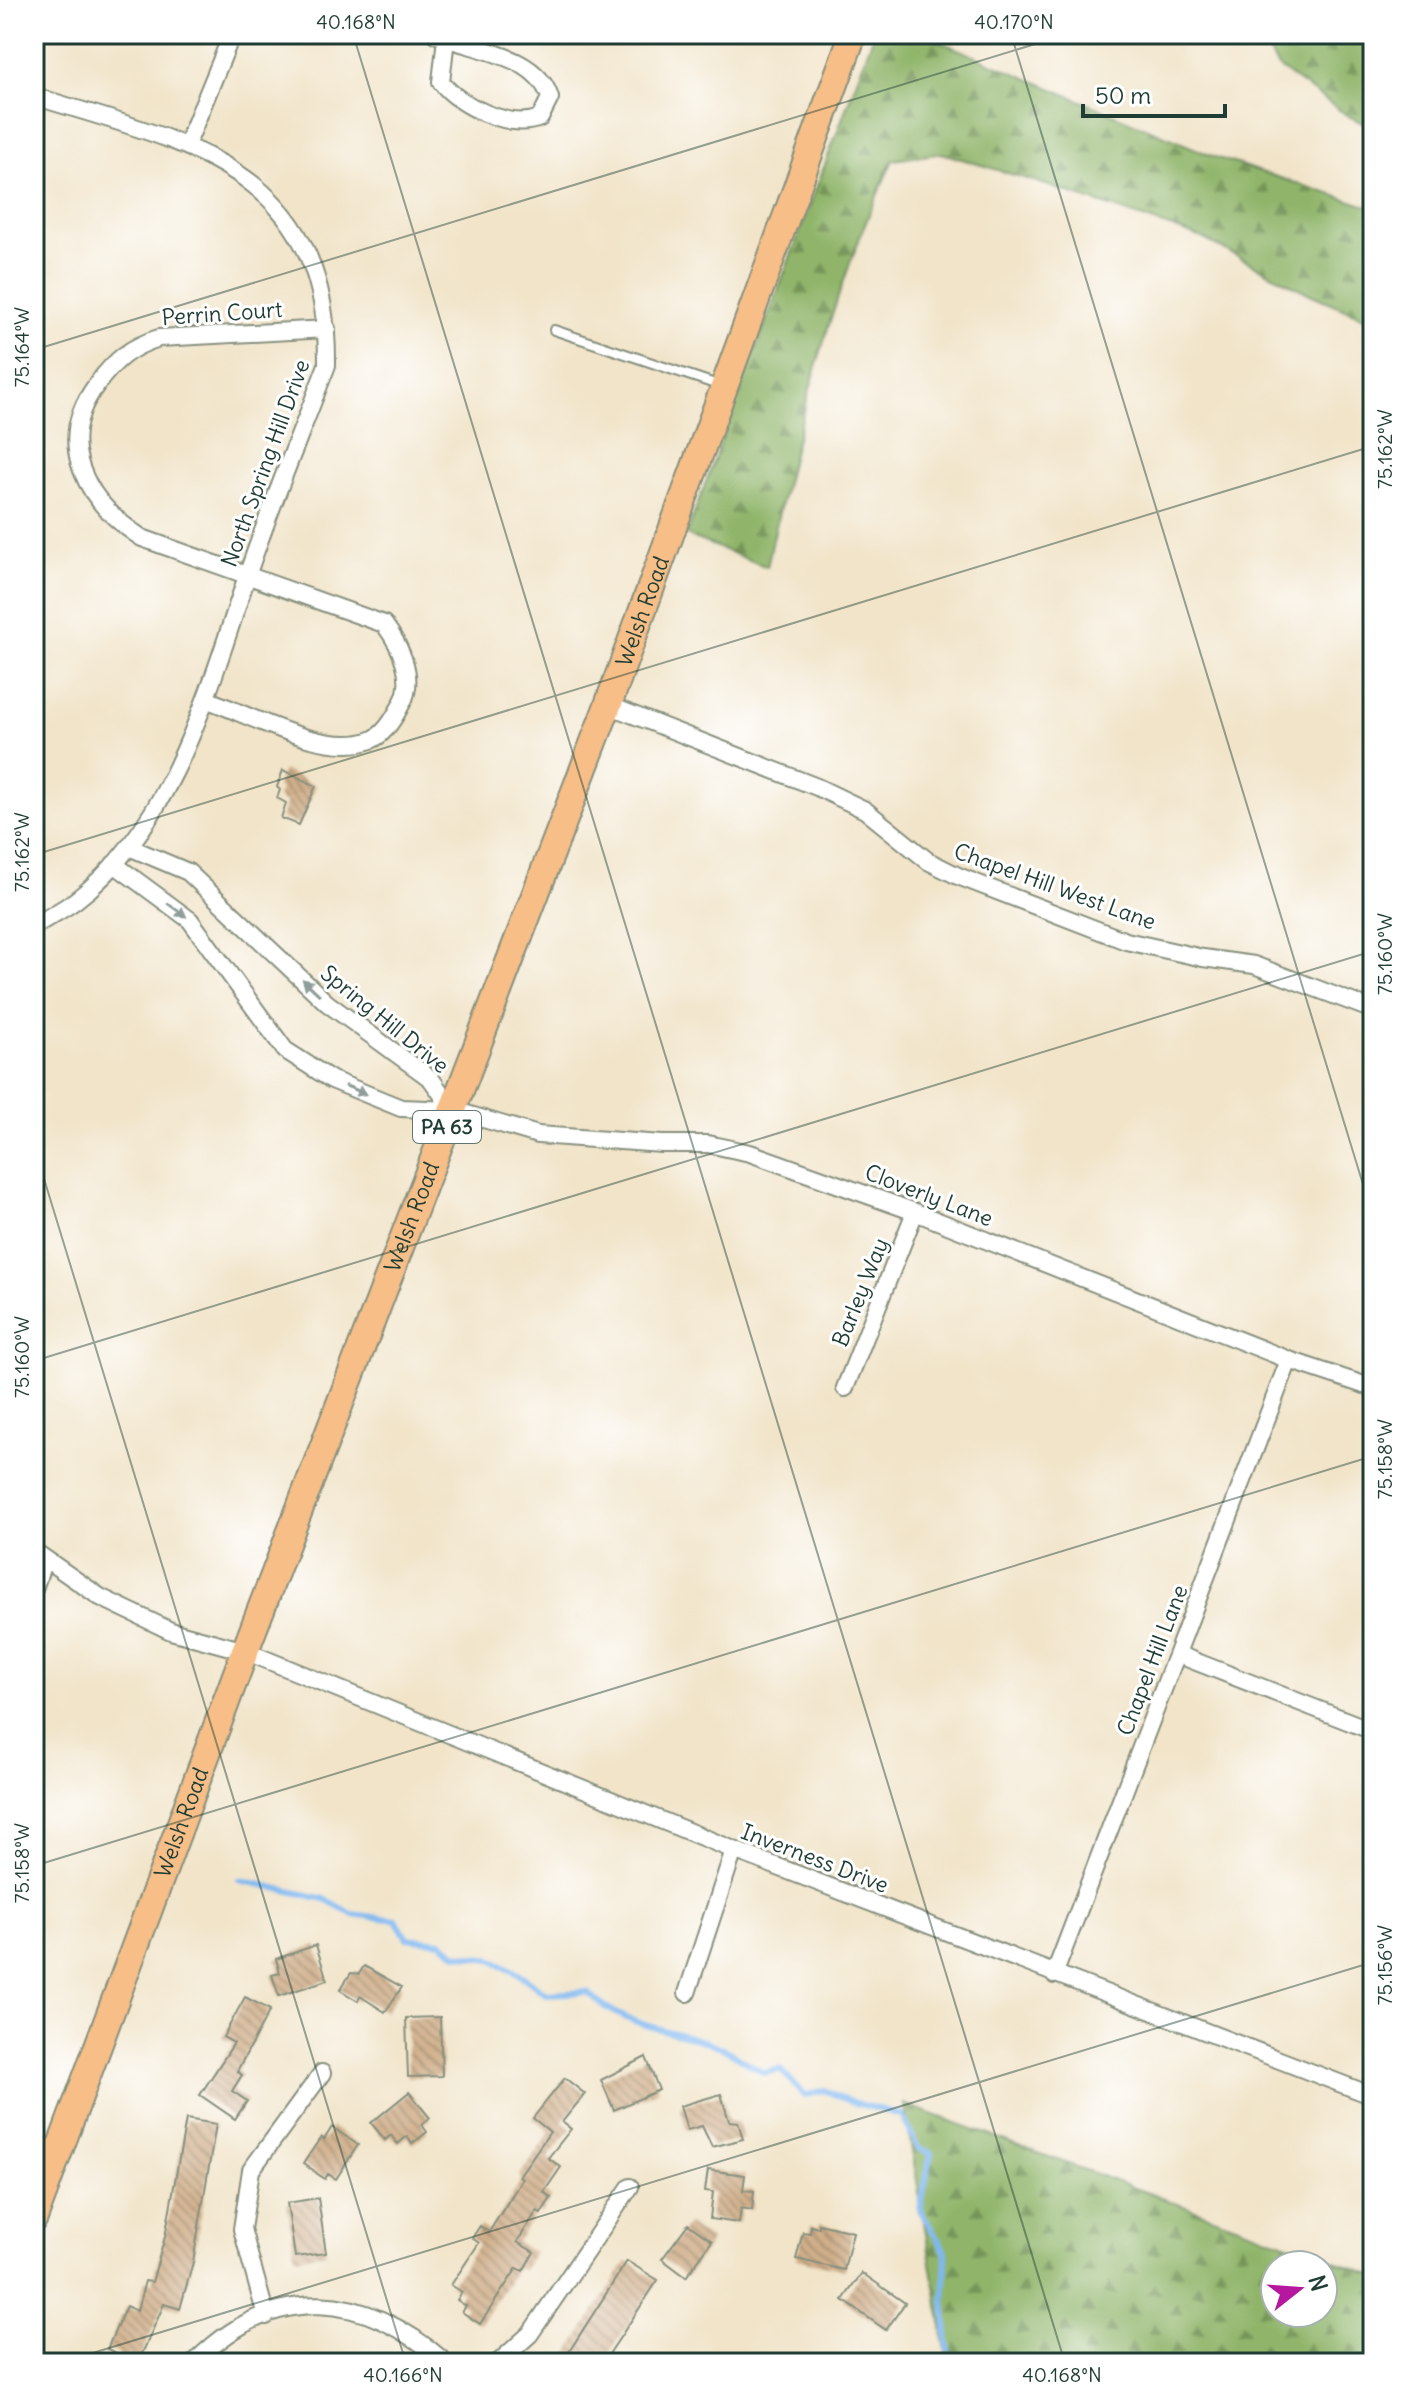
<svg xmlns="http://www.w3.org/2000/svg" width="1407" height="2397" viewBox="0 0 1407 2397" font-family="Delius,sans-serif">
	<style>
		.forest { fill: url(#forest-firs); stroke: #58794f; stroke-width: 2; fill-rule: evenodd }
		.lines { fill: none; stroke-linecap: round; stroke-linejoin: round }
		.stream { stroke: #7fb8f0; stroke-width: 6 }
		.building { fill: url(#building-back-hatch) }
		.lane-casing { stroke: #88907e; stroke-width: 12 }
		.street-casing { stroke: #88907e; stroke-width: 20 }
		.primary-casing { stroke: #88907e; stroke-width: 30 }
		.lane { stroke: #fff; stroke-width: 8 }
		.street { stroke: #fff; stroke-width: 16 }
		.primary { stroke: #f7be87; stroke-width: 26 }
		.oneway { fill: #8f9e9a }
		.ticks { fill: none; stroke: #1f3d34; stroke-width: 2; stroke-opacity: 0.45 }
		.labels { text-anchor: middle; stroke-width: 6; stroke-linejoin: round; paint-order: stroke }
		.shield { fill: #fff; stroke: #627771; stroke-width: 2 }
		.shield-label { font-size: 20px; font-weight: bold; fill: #1f3d34 }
		.street-label { font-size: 22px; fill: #1f3d34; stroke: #fff }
		.neatline { fill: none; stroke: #1f3d34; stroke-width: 3 }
		.ticks-label { font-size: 20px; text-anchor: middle; fill: #1f3d34 }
	</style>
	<defs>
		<pattern id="forest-firs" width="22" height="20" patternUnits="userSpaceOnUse" patternTransform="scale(2)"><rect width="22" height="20" fill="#90b56a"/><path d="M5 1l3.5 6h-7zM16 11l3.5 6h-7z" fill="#759458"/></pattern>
		<pattern id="building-back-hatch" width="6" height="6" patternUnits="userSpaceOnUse" patternTransform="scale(2)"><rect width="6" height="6" fill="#d0af8a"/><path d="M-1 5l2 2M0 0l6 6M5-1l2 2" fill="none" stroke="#a89072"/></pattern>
	</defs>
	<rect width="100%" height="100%" fill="#fff"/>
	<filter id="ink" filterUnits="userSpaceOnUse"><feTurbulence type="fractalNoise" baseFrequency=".0125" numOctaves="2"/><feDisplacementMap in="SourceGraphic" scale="16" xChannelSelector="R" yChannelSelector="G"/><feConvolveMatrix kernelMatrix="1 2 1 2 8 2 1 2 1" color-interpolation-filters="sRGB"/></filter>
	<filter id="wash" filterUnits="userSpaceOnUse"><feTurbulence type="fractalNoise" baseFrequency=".006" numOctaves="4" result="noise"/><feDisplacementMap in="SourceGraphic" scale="32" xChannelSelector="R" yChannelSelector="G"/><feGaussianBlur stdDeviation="1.8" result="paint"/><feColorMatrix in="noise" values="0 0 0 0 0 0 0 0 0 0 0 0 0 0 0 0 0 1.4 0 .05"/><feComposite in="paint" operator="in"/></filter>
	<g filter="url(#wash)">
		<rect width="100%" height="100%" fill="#f1e4c9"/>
		<path class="forest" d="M874,34H922L1215,157L1373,208V321L1312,295L1202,238L1037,182L942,153L893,160C832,289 797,427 767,567L686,535Z
			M1259,34H1373V128L1348,116L1278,67Z
			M904,2104L1373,2275V2363H948ZM1275,2265H1323V2313H1275Z"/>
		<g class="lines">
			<path class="stream" d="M240,1880L325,1899L352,1914L396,1920L407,1938L441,1942L457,1954L490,1959L522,1976L546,1994L588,1992C621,2027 672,2029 715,2045C732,2051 748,2064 764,2073L780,2069L805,2096L824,2090L855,2103L902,2115L918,2148L931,2153L920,2210L946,2253L944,2302L948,2349"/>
		</g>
		<g id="blocks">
			<path class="building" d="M283,770L316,786L299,825L281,818L286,803L277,798L280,790L277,787Z
				M316,1945L327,1980L279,1996L272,1975L280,1973L276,1959Z
				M364,1966L402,1987L385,2012L360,1996L358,2001L340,1990L351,1973L359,1974Z
				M245,1997L270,2010L237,2071L242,2075L232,2091L247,2101L235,2119L200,2095L234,2043L223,2037Z
				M440,2017L442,2076L408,2077L406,2018Z
				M646,2057L659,2090L614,2110L601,2080Z
				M565,2078L585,2094L562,2122L571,2129L548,2158L561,2167L544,2192L551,2198L541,2213L537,2211L517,2242L534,2252L523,2271L517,2268L480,2324L462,2312L466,2306L457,2300L462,2292L451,2285L479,2243L472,2238L480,2226L489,2232L516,2189L522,2178L519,2176L550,2132L533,2118Z
				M409,2092L430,2118L422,2125L427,2132L412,2144L407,2136L398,2144L391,2135L385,2140L371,2123Z
				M721,2094L729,2121L738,2122L743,2139L712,2147L702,2126L687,2130L680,2106Z
				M186,2119L216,2124L193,2262L180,2309L164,2304L138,2363H115L119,2354L107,2349L126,2306L137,2311L145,2281L152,2282L165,2237Z
				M332,2127L358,2145L336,2179L328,2174L325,2179L303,2164L321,2137L324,2140Z
				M708,2170L745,2175L743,2190L754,2191L752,2210L741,2208L739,2223L710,2219L713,2192L705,2191Z
				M318,2198L326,2253L295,2257L287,2203Z
				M688,2224L712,2241L686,2277L662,2259Z
				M819,2224L853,2232L844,2270L796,2259L803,2232L810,2233L811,2226L819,2228Z
				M627,2261L658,2280L603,2363H573L565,2358Z
				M862,2273L905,2303L886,2330L843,2300Z"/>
		</g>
	</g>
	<g filter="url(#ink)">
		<use href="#blocks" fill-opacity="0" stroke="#88907e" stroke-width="2"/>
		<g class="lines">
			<defs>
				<path id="lane" d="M554,330L721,386"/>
				<path id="street" d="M435,34L446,38C482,51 538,57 550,98L540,118C511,130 459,106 441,82L446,38
					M34,96C188,144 329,167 327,365C300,435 271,505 247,576C210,686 173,827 76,900C63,910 48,917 34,926
					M187,144L232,34
					M208,700C252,716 326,757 371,740C385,735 396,715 402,703C416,678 400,645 384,624L142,538C87,503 52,444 97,384C115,360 130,347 159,338L327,329
					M608,705L817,787L865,810L928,861L958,876L1126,941L1203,958L1254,965L1373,1010
					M129,847L188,872L327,1003L431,1079L453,1110
					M114,864L190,920L285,1050L332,1080L401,1108L453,1110L538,1135L662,1144H708L750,1153L915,1212L1289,1360L1373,1388
					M845,1388L915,1212
					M34,1551L100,1597L171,1631L245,1651L734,1850L1373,2096
					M34,1589L44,1559
					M1179,1655L1373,1731
					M1054,1975L1289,1360
					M687,1993L734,1850
					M266,2316L242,2229L251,2170L322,2073
					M194,2363C275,2281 364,2291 446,2363
					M498,2363L530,2334L630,2187"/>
				<g id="primary">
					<path id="s1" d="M34,2218L245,1651L608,705L853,34"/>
				</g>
			</defs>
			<use href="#lane" class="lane-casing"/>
			<use href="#street" class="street-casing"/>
			<use href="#primary" class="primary-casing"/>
			<use href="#lane" class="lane"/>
			<use href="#street" class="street"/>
			<use href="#primary" class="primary"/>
		</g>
		<defs><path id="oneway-solid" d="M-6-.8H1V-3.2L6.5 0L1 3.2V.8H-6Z" transform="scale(2)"/></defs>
		<g class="oneway">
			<use href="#oneway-solid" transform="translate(177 910) rotate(36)"/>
			<use href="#oneway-solid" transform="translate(311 987) rotate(-137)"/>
			<use href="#oneway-solid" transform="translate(356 1090) rotate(22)"/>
		</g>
	</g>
	<path class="ticks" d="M353,34L1065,2363M1011,34L1373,1217M34,350L1068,34M34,855L1373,446M34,1146L406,2363M34,1361L1373,951M34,1866L1373,1456M60,2363L1373,1962"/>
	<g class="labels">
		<rect class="shield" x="413" y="1111" width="68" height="32" rx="6"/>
		<g class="shield-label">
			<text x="447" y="1134">PA 63</text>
		</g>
		<g class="street-label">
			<text transform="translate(222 313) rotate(-4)" y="8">Perrin Court</text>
			<text transform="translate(265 463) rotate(-70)" y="8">North Spring Hill Drive</text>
			<text dy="8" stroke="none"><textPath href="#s1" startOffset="1718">Welsh Road</textPath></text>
			<text transform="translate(1055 886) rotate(20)" y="8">Chapel Hill West Lane</text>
			<text transform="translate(385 1019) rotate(39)" y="8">Spring Hill Drive</text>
			<text transform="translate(929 1195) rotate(21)" y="8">Cloverly Lane</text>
			<text dy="8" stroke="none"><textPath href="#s1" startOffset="1070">Welsh Road</textPath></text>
			<text transform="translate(860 1292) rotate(-68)" y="8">Barley Way</text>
			<text transform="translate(1152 1660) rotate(-69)" y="8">Chapel Hill Lane</text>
			<text dy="8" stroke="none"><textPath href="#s1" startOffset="422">Welsh Road</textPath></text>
			<text transform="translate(815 1858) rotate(21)" y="8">Inverness Drive</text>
		</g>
	</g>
	<rect width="1407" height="2397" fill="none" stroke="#fff" stroke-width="88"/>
	<g transform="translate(1299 2289) rotate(73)"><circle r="38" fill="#ffffff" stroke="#a5b1ae" stroke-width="2"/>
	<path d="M0-6L14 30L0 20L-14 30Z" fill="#b5179e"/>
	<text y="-12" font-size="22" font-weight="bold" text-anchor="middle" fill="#1f3d34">N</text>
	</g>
	<path d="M1083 104v12h142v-12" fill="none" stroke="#1f3d34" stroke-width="4"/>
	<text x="1095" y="104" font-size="24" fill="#1f3d34" stroke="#ffffff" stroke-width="6" paint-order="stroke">50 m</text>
	<rect x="44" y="44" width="1319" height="2309" class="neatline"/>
	<g class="ticks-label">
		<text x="356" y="29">40.168°N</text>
		<text x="1014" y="29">40.170°N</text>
		<text transform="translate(22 347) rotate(-90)" y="7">75.164°W</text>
		<text transform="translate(1385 449) rotate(-90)" y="7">75.162°W</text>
		<text transform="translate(22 852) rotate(-90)" y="7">75.162°W</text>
		<text transform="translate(1385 954) rotate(-90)" y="7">75.160°W</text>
		<text transform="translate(22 1357) rotate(-90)" y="7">75.160°W</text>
		<text transform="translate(1385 1459) rotate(-90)" y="7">75.158°W</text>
		<text transform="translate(22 1863) rotate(-90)" y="7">75.158°W</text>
		<text transform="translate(1385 1965) rotate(-90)" y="7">75.156°W</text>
		<text x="403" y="2382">40.166°N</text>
		<text x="1062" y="2382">40.168°N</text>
	</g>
</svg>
